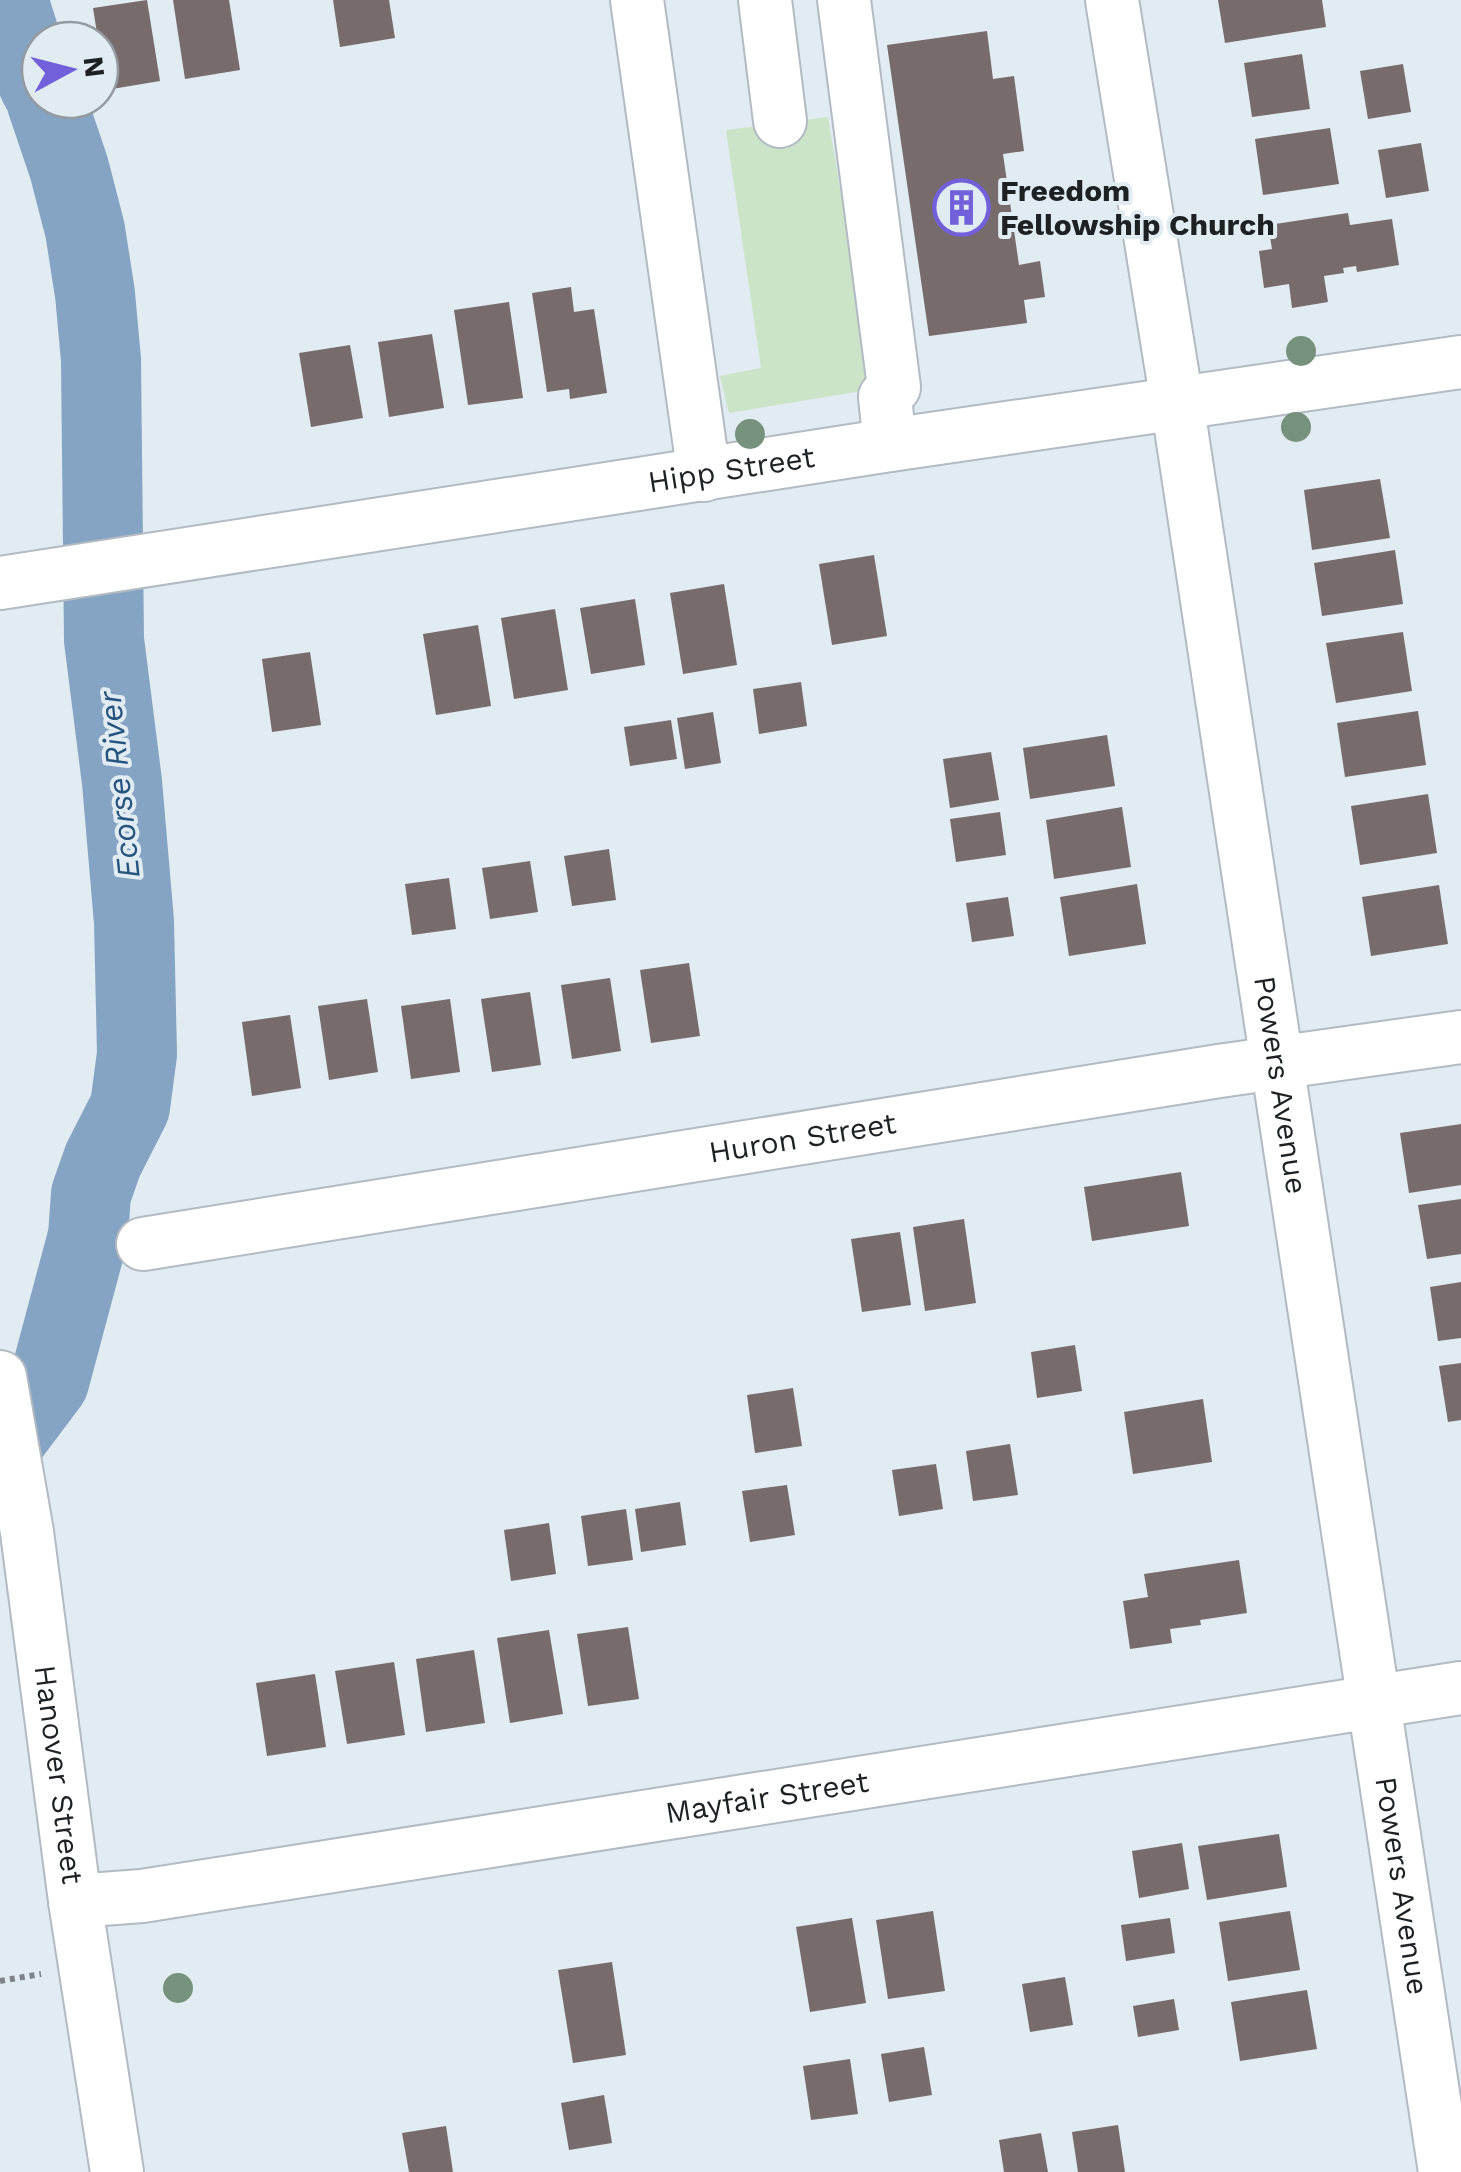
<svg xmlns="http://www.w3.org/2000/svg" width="1461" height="2172" viewBox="0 0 1461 2172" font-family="'Work Sans',sans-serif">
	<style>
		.green { fill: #cbe4c8 }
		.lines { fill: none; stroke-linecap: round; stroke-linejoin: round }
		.river { stroke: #85a3c2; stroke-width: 80 }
		.building { fill: #776b6b }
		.minor-casing { stroke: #b2bac2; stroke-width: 56 }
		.path { stroke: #7d8388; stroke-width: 6; stroke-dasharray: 5 5; stroke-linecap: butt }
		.minor { stroke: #fff; stroke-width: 52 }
		.tree { fill: #76917c }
		.labels { text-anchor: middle; stroke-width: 8; stroke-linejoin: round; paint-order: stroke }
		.poi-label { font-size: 30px; font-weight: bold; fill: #1e2124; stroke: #e1ebf2; text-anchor: start }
		.street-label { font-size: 30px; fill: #1e2124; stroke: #e1ebf2 }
		.water-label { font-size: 32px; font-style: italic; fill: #27547e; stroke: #e1ebf2 }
	</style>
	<rect width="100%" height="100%" fill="#e1ebf2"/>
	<path class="green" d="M828,117L874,389L729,413L720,376L761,368L726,130Z"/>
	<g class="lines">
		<path class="river" d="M8,0L23,48L40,87
			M0,1447L49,1382L88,1236L91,1194L103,1160L130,1107L137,1054L134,922L122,782L104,640L101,360L95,294L85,230L69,168L46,100"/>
	</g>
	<path class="building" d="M147,0L160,81L106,90L93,8Z
		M173,0H229L240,70L185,79Z
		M333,0H389L395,38L340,47Z
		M1218,0H1322L1326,27L1225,43Z
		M987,31L993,79L1014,76L1024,151L1003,154L1019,265L1040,261L1045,297L1024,300L1027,323L929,336L887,45Z
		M1302,54L1310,109L1252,117L1244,63Z
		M1403,64L1411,112L1368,119L1360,71Z
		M1330,128L1339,184L1263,195L1255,139Z
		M1421,143L1429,191L1386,198L1378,150Z
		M1348,213L1350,225L1392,219L1399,265L1357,272L1356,266L1343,268L1344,273L1324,276L1328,302L1292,308L1289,284L1264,288L1259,251L1272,249L1268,225Z
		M571,287L574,312L594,309L607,393L570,399L569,389L547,392L532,293Z
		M509,302L523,398L468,405L454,310Z
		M432,334L444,408L389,417L378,342Z
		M350,345L363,418L311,427L299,353Z
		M1380,479L1390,538L1312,550L1304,490Z
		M1395,550L1403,604L1322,616L1314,563Z
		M874,555L887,636L832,645L819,564Z
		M724,584L737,665L683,674L670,593Z
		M635,599L645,665L591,674L580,608Z
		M555,609L568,690L514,699L501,618Z
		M478,625L491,706L436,715L423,634Z
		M1403,632L1412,691L1336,703L1326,643Z
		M310,652L321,725L272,732L262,659Z
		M801,682L807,726L759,734L753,689Z
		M1418,711L1426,765L1345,777L1337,723Z
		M713,712L721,763L685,769L677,718Z
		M671,720L677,759L630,766L624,727Z
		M1107,735L1115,786L1030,799L1023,748Z
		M991,752L999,800L950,808L943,759Z
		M1428,794L1437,853L1360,865L1351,806Z
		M1122,807L1131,867L1054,879L1046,820Z
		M1000,812L1006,855L956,862L950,819Z
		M609,849L616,900L572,906L564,856Z
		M530,861L538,912L490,919L482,868Z
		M449,878L456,929L412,935L405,884Z
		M1137,884L1146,944L1069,956L1060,897Z
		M1439,885L1448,944L1371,956L1362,897Z
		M1008,897L1014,936L972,942L966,903Z
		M689,963L700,1036L651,1043L640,970Z
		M610,978L621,1051L572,1059L561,985Z
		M530,992L541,1065L492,1072L481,999Z
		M367,999L378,1072L329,1080L318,1006Z
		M450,999L460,1072L411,1079L401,1006Z
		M290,1015L301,1088L252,1096L242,1022Z
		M1461,1124V1185L1409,1193L1400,1133Z
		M1181,1172L1189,1226L1092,1241L1084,1187Z
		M1461,1199V1254L1427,1259L1418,1205Z
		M964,1219L976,1303L925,1311L913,1227Z
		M900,1232L911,1305L862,1312L851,1239Z
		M1461,1282V1338L1438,1341L1430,1287Z
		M1075,1345L1082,1391L1037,1398L1031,1352Z
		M1461,1363V1420L1448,1422L1439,1366Z
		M793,1388L802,1446L755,1453L747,1395Z
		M1203,1399L1212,1462L1133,1474L1124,1412Z
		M1010,1444L1018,1495L973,1501L966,1451Z
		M936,1464L943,1509L899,1516L892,1470Z
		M787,1485L795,1535L750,1542L742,1491Z
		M680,1502L686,1545L641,1552L635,1509Z
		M626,1509L633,1560L588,1566L581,1516Z
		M549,1523L556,1574L511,1581L504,1530Z
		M1239,1560L1247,1613L1200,1620L1201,1625L1170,1629L1172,1643L1130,1649L1123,1601L1148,1597L1144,1574Z
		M628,1627L639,1699L588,1706L577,1634Z
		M549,1630L563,1714L510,1723L497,1638Z
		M474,1650L485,1723L426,1732L416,1659Z
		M394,1662L405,1735L347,1744L335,1671Z
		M315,1674L326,1747L267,1756L256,1683Z
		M1279,1834L1287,1887L1207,1900L1198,1846Z
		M1182,1843L1189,1889L1139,1898L1132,1851Z
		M933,1911L945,1991L888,1999L876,1920Z
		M1290,1911L1300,1970L1228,1981L1219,1922Z
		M852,1918L866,2003L810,2012L796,1927Z
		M1170,1918L1175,1953L1126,1961L1121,1925Z
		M612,1962L626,2055L573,2063L558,1970Z
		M1065,1977L1073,2025L1030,2032L1022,1984Z
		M1307,1990L1317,2049L1240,2061L1231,2002Z
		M1174,1999L1179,2030L1138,2037L1133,2006Z
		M924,2047L932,2095L889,2102L881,2054Z
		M850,2059L858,2114L811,2120L803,2066Z
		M604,2095L612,2143L569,2150L561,2103Z
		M1118,2125L1125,2172H1078L1072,2132Z
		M446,2126L453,2172H409L402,2133Z
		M1041,2133L1048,2172H1004L999,2140Z"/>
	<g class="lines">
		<defs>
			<g id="minor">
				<path d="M637,0L704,475"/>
				<path d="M765,0L780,121"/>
				<path d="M844,0L894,387L885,397L890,445"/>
				<path id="s1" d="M1112,0L1177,402L1445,2172"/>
				<path id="s2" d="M0,583L890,445L1461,362"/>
				<path id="s3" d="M143,1244L1219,1071L1461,1037"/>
				<path id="s4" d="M0,1377L27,1532L75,1901L117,2172"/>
				<path id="s5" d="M75,1901L142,1896L1461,1688"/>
			</g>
		</defs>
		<use href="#minor" class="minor-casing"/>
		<path class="path" d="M0,1981L41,1974"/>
		<use href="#minor" class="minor"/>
	</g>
	<g class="tree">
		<circle cx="1301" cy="351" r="15"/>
		<circle cx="1296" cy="427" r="15"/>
		<circle cx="750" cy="434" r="15"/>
		<circle cx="178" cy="1988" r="15"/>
	</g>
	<defs>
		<symbol id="building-ring" viewBox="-11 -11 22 22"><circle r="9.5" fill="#e1ebf2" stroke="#7160da" stroke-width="1.5"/><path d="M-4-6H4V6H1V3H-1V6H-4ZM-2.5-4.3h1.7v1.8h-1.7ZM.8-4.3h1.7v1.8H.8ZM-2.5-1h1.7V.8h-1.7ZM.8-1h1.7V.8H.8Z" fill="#7160da"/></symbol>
	</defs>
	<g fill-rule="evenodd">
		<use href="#building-ring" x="930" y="176" width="63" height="63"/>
	</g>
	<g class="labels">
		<g class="poi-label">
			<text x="1000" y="201">Freedom<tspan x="1000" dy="34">Fellowship Church</tspan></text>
		</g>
		<g class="street-label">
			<text dy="10" stroke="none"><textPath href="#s2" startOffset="740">Hipp Street</textPath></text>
			<text dy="10" stroke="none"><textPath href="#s1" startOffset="1098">Powers Avenue</textPath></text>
			<text dy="10" stroke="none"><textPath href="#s3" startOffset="668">Huron Street</textPath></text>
			<text dy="10" stroke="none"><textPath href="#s4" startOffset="402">Hanover Street</textPath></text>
			<text dy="10" stroke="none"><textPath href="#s5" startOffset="700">Mayfair Street</textPath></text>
			<text dy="10" stroke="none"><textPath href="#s1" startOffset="1908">Powers Avenue</textPath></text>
		</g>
		<g class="water-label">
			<text transform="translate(119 785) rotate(-96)" y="11">Ecorse River</text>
		</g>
	</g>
	<g transform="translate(70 70) rotate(83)"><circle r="48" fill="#e1ebf2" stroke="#939aa0" stroke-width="2.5"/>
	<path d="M0-8L18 38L0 25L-18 38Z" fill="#7160da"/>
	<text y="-15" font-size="28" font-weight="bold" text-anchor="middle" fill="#1e2124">N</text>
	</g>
</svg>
